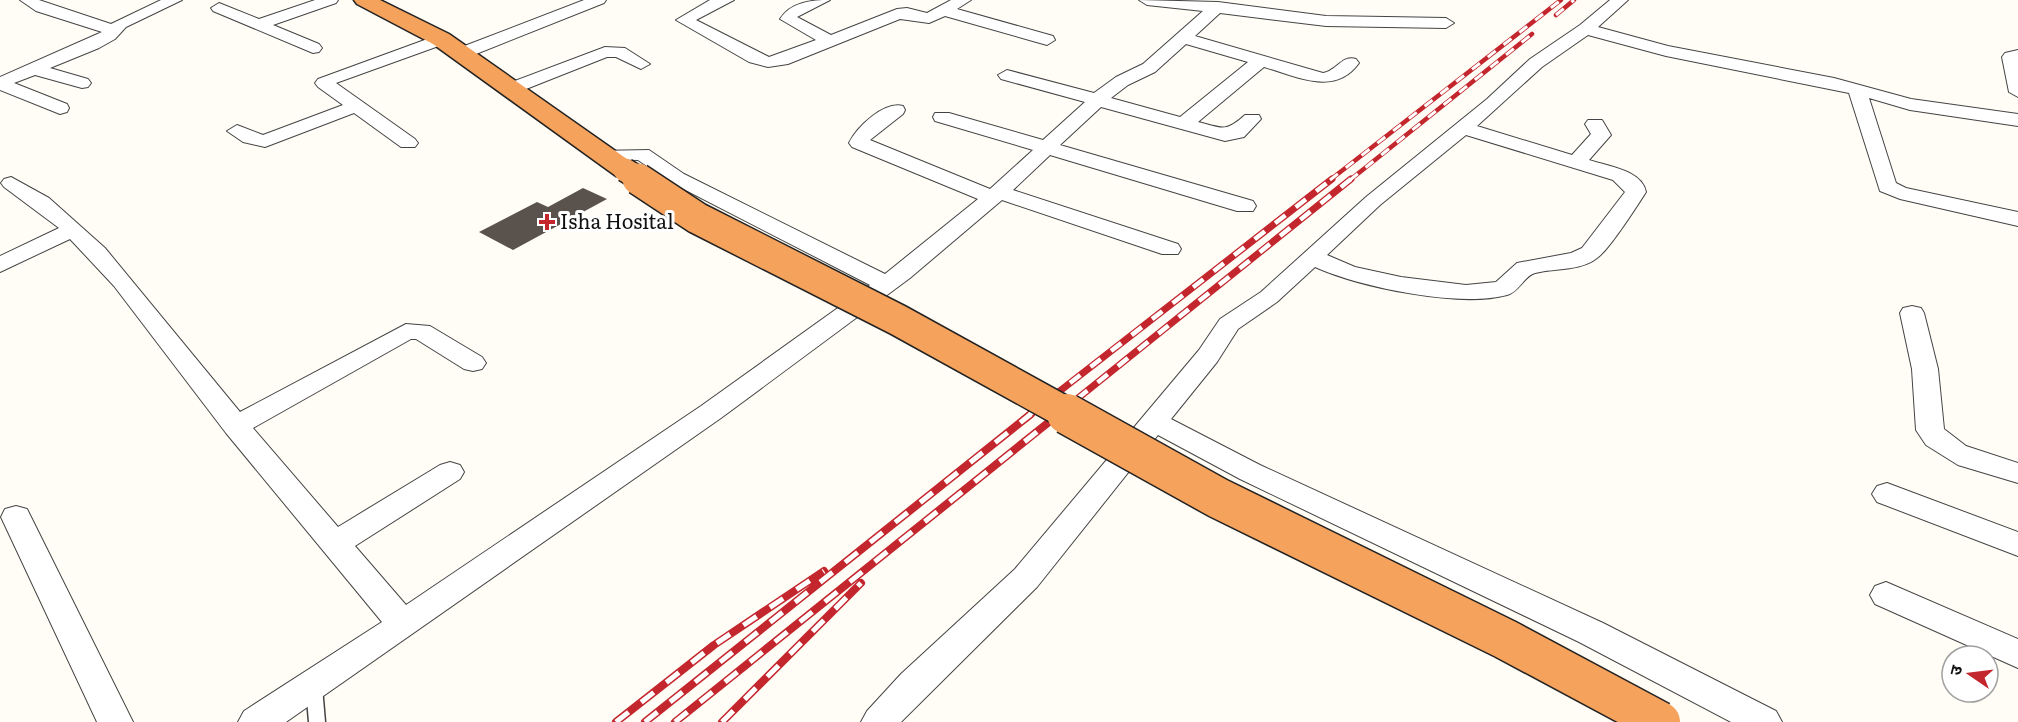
<svg xmlns="http://www.w3.org/2000/svg" width="2018" height="722" viewBox="0 0 2018 722" font-family="Literata,'Noto Sans Devanagari',serif">
	<style>
		.building { fill: #5a524d }
		.lines { fill: none; stroke-linecap: round; stroke-linejoin: round }
		.lane-casing { stroke: #444; stroke-width: 3 }
		.street-casing { stroke: #444; stroke-width: 2 }
		.highway-casing { stroke: #222; stroke-width: 3 }
		.lane { fill: #fff; fill-rule: evenodd }
		.street { fill: #fff; fill-rule: evenodd }
		.highway { fill: #f5a25d; fill-rule: evenodd }
		.rail-far2-casing { stroke: #c4262e; stroke-width: 4.5 }
		.rail-far1-casing { stroke: #c4262e; stroke-width: 7 }
		.rail-casing { stroke: #c4262e; stroke-width: 8 }
		.rail-far2 { stroke: #fff; stroke-width: 3; stroke-dasharray: 10; stroke-linecap: butt }
		.rail-far1 { stroke: #fff; stroke-width: 4.5; stroke-dasharray: 13; stroke-linecap: butt }
		.rail { stroke: #fff; stroke-width: 5; stroke-dasharray: 16; stroke-linecap: butt }
		.highway-bridge-far2-casing { stroke: #222; stroke-width: 26; stroke-linecap: butt }
		.highway-bridge-far1-casing { stroke: #222; stroke-width: 34; stroke-linecap: butt }
		.highway-bridge-casing { stroke: #222; stroke-width: 43; stroke-linecap: butt }
		.highway-bridge-far2 { stroke: #f5a25d; stroke-width: 23 }
		.highway-bridge-far1 { stroke: #f5a25d; stroke-width: 31 }
		.highway-bridge { stroke: #f5a25d; stroke-width: 40 }
		.poi-dot { fill: #c4262e; stroke: #fff; stroke-width: 2 }
		.labels { text-anchor: middle; stroke-width: 6; stroke-linejoin: round; paint-order: stroke }
		.poi-label { font-size: 20px; fill: #111; stroke: #fff; text-anchor: start }
	</style>
	<rect width="100%" height="100%" fill="#fffdf5"/>
	<path class="building" d="M583,188L607,199L513,250L479,232L537,202L548,207Z"/>
	<g class="lines">
		<defs>
			<path id="lane" d="M314,680L320,682L322,687L325,722H309L306,687L308,682Z"/>
			<path id="street" d="M20,0H39L111,24L161,0H182L126,27L115,39L99,48L50,68L88,79L91,83L88,87L82,88L35,75L14,83L67,104L69,108L67,112L60,114L0,90V77L102,32L36,11Z
				M315,0H338L336,3L273,25L319,44L322,48L319,52L313,53L213,11L211,8L219,3L259,19Z
				M584,0H606L604,3L466,58L460,59L451,54L454,50Z
				M710,0H734L696,20L769,57L816,40L780,19C791,2 811,0 830,0L797,17L831,35L897,9L907,8L927,13L951,0H971L957,9L1053,36L1055,40L1047,45L945,16L929,23L900,19L788,64L768,67L749,62L676,20Z
				M1139,0L1218,2L1326,16L1446,18L1454,23L1446,28L1326,26L1220,13L1195,36L1323,73C1337,71 1341,55 1356,59L1359,63C1335,97 1296,76 1264,67L1198,122C1222,128 1225,133 1245,115H1259L1261,119L1244,137L1225,141L1101,107L1060,145L1253,201L1256,206L1253,211H1237L1050,155L1013,190L1178,244L1181,249L1178,254H1162L1002,200L910,278L721,418L286,722H238L244,711L382,622L226,433L114,286L70,239L0,272V256L59,228L4,187L1,183L4,179L11,177L49,198L105,248L240,412L406,324L430,326L482,357L486,363L482,369L473,371L464,369L416,339H411L253,428L338,527L440,465L450,462L460,465L464,472L460,479L355,546L406,605L701,406L870,285L670,182L638,160L597,159L594,155L597,151L649,150L684,174L885,274L978,199L852,147L849,143C857,127 884,101 903,106L905,110L903,114L870,140L990,189L1033,150L935,121L933,117L935,113H949L1043,140L1085,102L1001,79L998,75L1007,70L1094,93L1116,77L1143,64L1203,11L1147,5ZM1186,44L1248,62L1180,117L1111,98L1128,85L1155,72Z
				M1610,0H1628L1598,27L1668,46L1834,78L1911,99L2018,114V126L1910,110L1869,98L1896,183L1906,188L2018,212V226L1900,199L1880,191L1849,93L1666,56L1588,35L1542,67L1477,126L1572,155L1591,134L1585,124L1588,120H1602L1611,135L1589,160C1607,166 1642,170 1646,192C1637,206 1609,250 1597,258C1581,271 1555,268 1535,273C1524,276 1519,292 1507,295C1459,308 1360,287 1315,267L1277,302L1238,329L1217,362L1171,419L1260,465L1603,623L1776,711L1782,722H1731L1579,642L1240,479L1158,435L1037,587L901,722H861L867,711L901,674L1015,569L1199,350L1220,319L1261,292L1366,197L1487,99L1530,59L1580,25ZM1466,135L1613,180L1625,192L1582,248L1571,253L1517,263L1496,282L1466,285L1401,277L1355,267L1327,255L1380,205Z
				M441,34L449,39L447,43L336,83L415,139L418,143L415,147H401L354,113L265,147L243,142L227,131L237,125L263,135L343,105L318,87L315,83L318,79Z
				M605,47L625,48L650,64L641,69L616,57H607L516,93H504L501,89L504,85Z
				M2018,50V97L2009,92L2002,57L2005,53Z
				M1912,306L1921,308L1924,313L1938,369L1944,429L1966,446L2018,463V483L1958,465L1926,445L1916,430L1912,369L1900,313L1903,308Z
				M1887,483L2018,532V556L1877,502L1872,494L1877,486Z
				M16,506L27,509L31,517L133,722H97L1,517L5,509Z
				M1886,582L2018,639V668L1875,604L1870,595L1875,586Z"/>
			<path id="highway" d="M354,0H380L449,34L634,164L638,170L634,176L625,178L616,176L433,44L357,4Z"/>
		</defs>
		<use href="#lane" class="lane-casing"/>
		<use href="#street" class="street-casing"/>
		<use href="#highway" class="highway-casing"/>
		<use href="#lane" class="lane"/>
		<use href="#street" class="street"/>
		<use href="#highway" class="highway"/>
		<defs>
			<path id="rail-far2" d="M1556,15L1574,0
				M1330,180L1561,0
				M1350,180L1532,34"/>
			<path id="rail-far1" d="M1029,415L1332,179
				M1057,415L1351,179"/>
			<path id="rail" d="M616,722L714,645L824,571
				M645,722L1031,414
				M675,722L1059,414
				M722,722L861,583"/>
		</defs>
		<use href="#rail-far2" class="rail-far2-casing"/>
		<use href="#rail-far1" class="rail-far1-casing"/>
		<use href="#rail" class="rail-casing"/>
		<use href="#rail-far2" class="rail-far2"/>
		<use href="#rail-far1" class="rail-far1"/>
		<use href="#rail" class="rail"/>
		<defs>
			<path id="highway-bridge-far2" d="M625,170L641,180"/>
			<path id="highway-bridge-far1" d="M638,179L697,218L898,320L1070,415"/>
			<path id="highway-bridge" d="M1067,414L1218,498L1505,639L1660,722"/>
		</defs>
		<use href="#highway-bridge-far2" class="highway-bridge-far2-casing"/>
		<use href="#highway-bridge-far1" class="highway-bridge-far1-casing"/>
		<use href="#highway-bridge" class="highway-bridge-casing"/>
		<use href="#highway-bridge-far2" class="highway-bridge-far2"/>
		<use href="#highway-bridge-far1" class="highway-bridge-far1"/>
		<use href="#highway-bridge" class="highway-bridge"/>
	</g>
	<path class="poi-dot" d="M544 213h6v6h6v6h-6v6h-6v-6h-6v-6h6z"/>
	<g class="labels">
		<g class="poi-label">
			<text x="560" y="229">Isha Hosital</text>
		</g>
	</g>
	<g transform="translate(1970 674) rotate(284)"><circle r="28" fill="#ffffff" stroke="#a0a0a0" stroke-width="1.5"/>
	<path d="M0-4.5L10 22L0 15L-10 22Z" fill="#c4262e"/>
	<text y="-9" font-size="16" font-weight="bold" text-anchor="middle" fill="#111111">उ</text>
	</g>
</svg>
